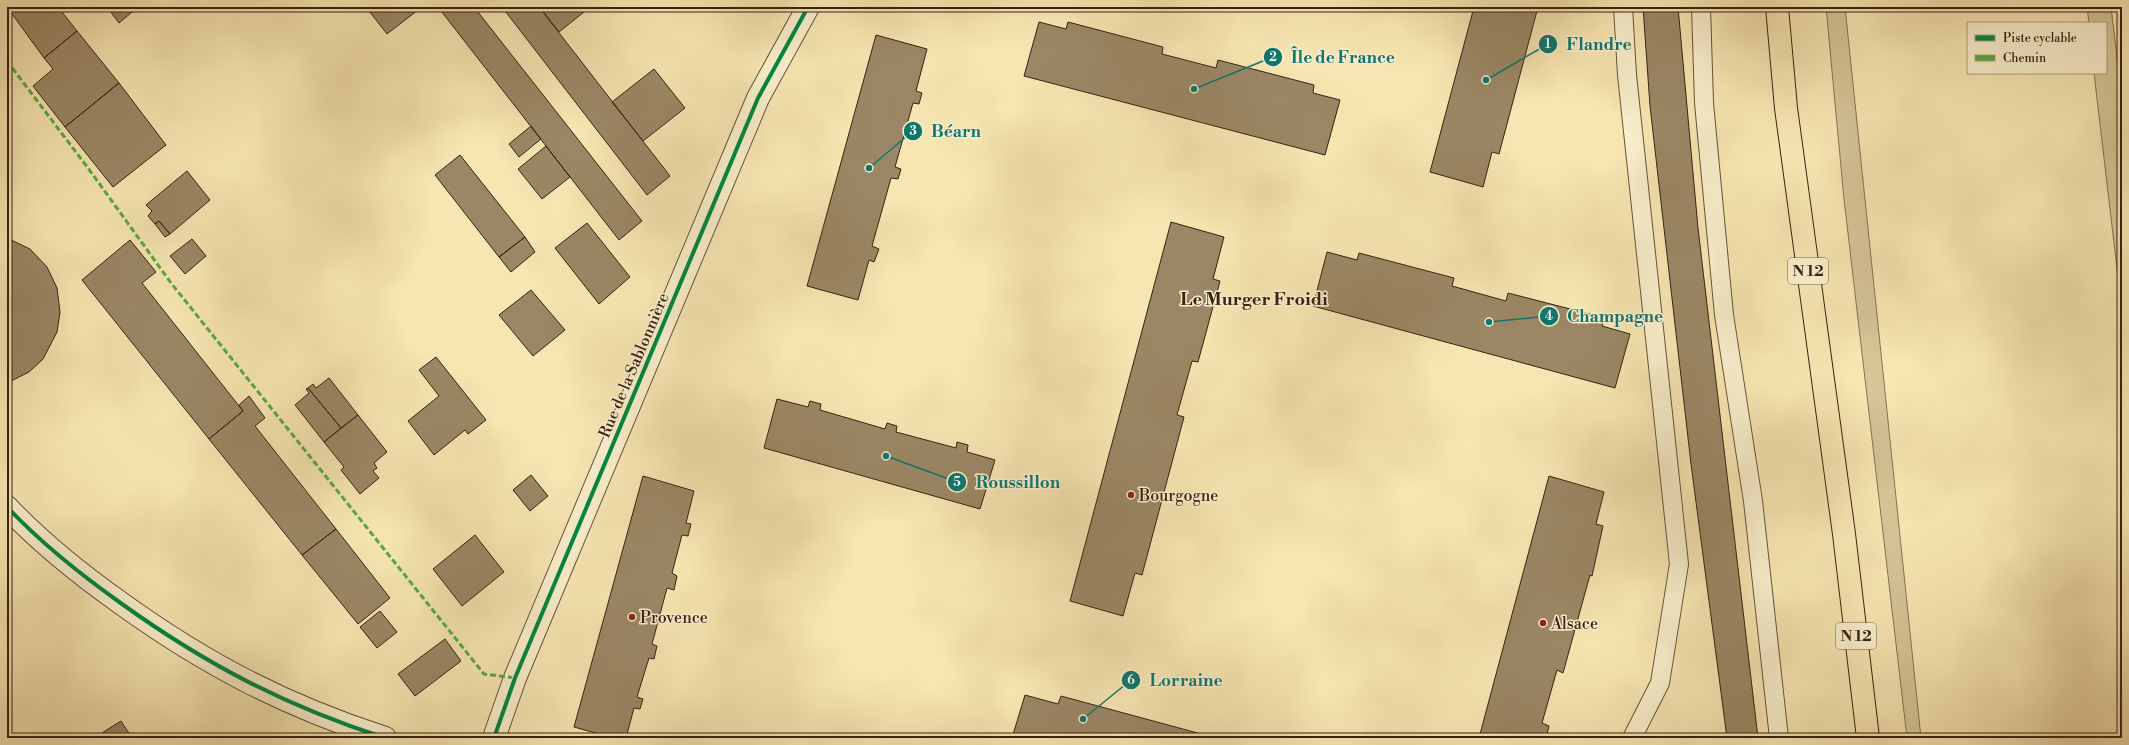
<svg xmlns="http://www.w3.org/2000/svg" width="2129" height="745" viewBox="0 0 2129 745" font-family="'Libre Bodoni',serif">
	<style>
		.green { fill: #d6c597; stroke: #867354 }
		.building { fill: #9b8765; stroke: #372111 }
		.lines { fill: none; stroke-linecap: round; stroke-linejoin: round }
		.lane-casing { stroke: #675239; stroke-width: 20 }
		.street-casing { stroke: #675239; stroke-width: 24 }
		.primary-casing { stroke: #372111; stroke-width: 24 }
		.lane { stroke: #faefcd; stroke-width: 18 }
		.street { stroke: #faefcd; stroke-width: 22 }
		.primary { stroke: #f7e6b2; stroke-width: 22 }
		.quiet { stroke: #55aa42; stroke-width: 3; stroke-dasharray: 6 3; stroke-linecap: butt }
		.cycleway-casing { stroke: #faefcd; stroke-width: 6 }
		.cycleway { stroke: #00873e; stroke-width: 4 }
		.poi-dot { fill: #8f2418; stroke: #faefcd; stroke-width: 1.5 }
		.labels { text-anchor: middle; stroke-width: 3; stroke-linejoin: round; paint-order: stroke }
		.shield { fill: #faefcd; stroke: #725f49; stroke-width: 1 }
		.shield-label { font-size: 15px; font-weight: bold; fill: #372111 }
		.street-label { font-size: 16px; fill: #372111; stroke: #faefcd }
		.poi-label { font-size: 16px; fill: #372111; stroke: #faefcd; text-anchor: start }
		.quarter-label { font-size: 18px; font-weight: bold; fill: #372111; stroke: #faefcd }
		.leader { fill: none; stroke: #0f766e; stroke-width: 1.5 }
		.callout-dot { fill: #0f766e; stroke: #faefcd; stroke-width: 1.5 }
		.mark-label { font-size: 12px; text-anchor: middle; font-weight: bold; fill: #fff }
		.callout-label { font-size: 17px; text-anchor: middle; font-weight: bold; fill: #0f766e; stroke: #faefcd; stroke-width: 3; stroke-linejoin: round; paint-order: stroke }
	</style>
	<rect width="100%" height="100%" fill="#f7e6b2"/>
	<filter id="stains"><feTurbulence type="fractalNoise" baseFrequency=".005" numOctaves="4"/><feColorMatrix values="0 0 0 0 .2 0 0 0 0 .09 0 0 0 0 .02 0 0 0 .5 -.17"/></filter>
	<radialGradient id="worn" r=".72"><stop offset=".6" stop-color="#630" stop-opacity="0"/><stop offset="1" stop-color="#630" stop-opacity=".3"/></radialGradient>
	<path class="green" d="M1826,7H1845L1921,738H1907L1844,199Z
		M2087,7H2111L2122,99V311L2094,73H2106V23H2089Z"/>
	<path class="building" d="M7,7H58L77,31L44,58Z
		M107,7H138L119,23Z
		M366,7H415L418,10L387,34Z
		M438,7H474L642,221L619,240Z
		M502,7H539L670,176L647,195Z
		M546,7H580L584,12L559,32L542,10Z
		M1474,7H1538L1499,154L1492,152L1483,187L1430,172Z
		M1643,7H1678L1698,228L1758,738H1727L1691,464L1650,106Z
		M1039,22L1066,29L1068,22L1163,47L1162,54L1216,68L1218,60L1314,85L1313,93L1340,100L1325,155L1024,76Z
		M77,31L119,83L65,127L33,86L53,69L44,58Z
		M876,35L927,49L916,91L922,93L919,104L913,103L895,167L901,169L898,179L891,178L872,246L879,249L874,262L869,260L858,300L807,286Z
		M654,69L685,108L643,141L612,102Z
		M119,83L166,145L113,187L65,127Z
		M531,126L541,139L519,157L509,144Z
		M546,146L570,177L542,199L518,169Z
		M460,155L525,237L499,257L435,175Z
		M187,171L210,200L170,234L159,221L155,224L148,216L152,211L146,205Z
		M159,221L170,234L165,237L155,224Z
		M1171,222L1224,237L1213,279L1220,281L1198,362L1192,361L1177,415L1184,417L1142,575L1135,573L1123,616L1070,601Z
		M587,223L630,277L599,304L555,248Z
		M525,237L535,252L511,272L499,257Z
		M7,238L30,249L47,267L57,288L60,312L57,332L43,359L29,372L7,383Z
		M192,239L206,256L185,274L170,256Z
		M130,240L156,272L142,283L243,411L209,439L82,280Z
		M1327,252L1357,260L1359,253L1454,278L1452,286L1506,301L1508,293L1605,318L1602,326L1630,334L1615,388L1313,306Z
		M531,290L565,330L533,356L499,315Z
		M436,357L486,420L468,434L465,430L434,455L408,421L439,396L419,370Z
		M329,378L358,415L341,428L308,388L313,384L316,388Z
		M308,388L341,428L324,442L295,405L309,393L306,389Z
		M249,396L265,418L255,426L336,529L302,555L209,439L243,411L239,405Z
		M777,399L808,407L810,401L821,404L820,410L885,429L887,423L897,426L896,432L956,448L957,442L968,445L967,452L995,460L980,509L764,448Z
		M358,415L387,452L374,463L377,468L373,471L379,478L360,494L341,470L344,467L324,442Z
		M531,475L548,496L530,511L513,490Z
		M643,476L694,491L686,523L691,524L688,536L682,535L672,573L677,576L674,590L667,588L652,644L657,646L654,659L649,658L637,697L643,699L640,709L634,708L626,738H613L574,727Z
		M1549,476L1604,492L1596,524L1603,526L1592,576L1590,575L1563,673L1557,670L1542,723L1549,726L1546,738H1479Z
		M336,529L390,598L358,624L302,555Z
		M475,535L504,572L462,606L433,569Z
		M380,611L397,632L377,648L360,627Z
		M445,639L461,661L415,696L398,674Z
		M1025,695L1058,704L1061,696L1205,735L1204,738H1012Z
		M121,721L132,738H94Z"/>
	<g class="lines">
		<defs>
			<path id="lane" d="M1623,7L1627,75L1679,564L1660,683L1632,738
				M1701,7L1704,103L1724,315L1753,501L1779,738"/>
			<path id="street" d="M7,507C42,544 81,575 122,604C207,665 286,706 385,738
				M494,738L515,678L758,98L808,7"/>
			<path id="primary" d="M1777,7L1786,108L1844,534L1868,738"/>
		</defs>
		<use href="#lane" class="lane-casing"/>
		<use href="#street" class="street-casing"/>
		<use href="#primary" class="primary-casing"/>
		<use href="#lane" class="lane"/>
		<use href="#street" class="street"/>
		<use href="#primary" class="primary"/>
		<path class="quiet" d="M7,61L88,168L171,283L484,674L515,678"/>
		<defs>
			<path id="cycleway" d="M7,507C42,544 81,575 122,604C207,665 286,706 385,738
				M494,738L515,678L758,98L808,7"/>
		</defs>
		<use href="#cycleway" class="cycleway-casing"/>
		<use href="#cycleway" class="cycleway"/>
	</g>
	<g class="poi-dot">
		<circle cx="1131" cy="495" r="4"/>
		<circle cx="632" cy="617" r="4"/>
		<circle cx="1543" cy="623" r="4"/>
	</g>
	<g class="labels">
		<g class="shield">
			<rect x="1788" y="258" width="40" height="26" rx="3"/>
			<rect x="1836" y="623" width="40" height="26" rx="3"/>
		</g>
		<g class="shield-label">
			<text x="1808" y="276">N 12</text>
			<text x="1856" y="641">N 12</text>
		</g>
		<g class="street-label">
			<text transform="translate(633 365) rotate(-67)" y="6">Rue de la Sablonnière</text>
		</g>
		<g class="poi-label">
			<text x="1139" y="501">Bourgogne</text>
			<text x="640" y="623">Provence</text>
			<text x="1551" y="629">Alsace</text>
		</g>
		<g class="quarter-label">
			<text x="1254" y="305">Le Murger Froidi</text>
		</g>
	</g>
	<path class="leader" d="M1486 80L1548 44M1194 89L1273 57M869 168L913 131M1489 322L1549 316M886 456L957 482M1083 719L1131 680"/>
	<g class="callout-dot">
		<circle cx="1486" cy="80" r="4"/>
		<circle cx="1194" cy="89" r="4"/>
		<circle cx="869" cy="168" r="4"/>
		<circle cx="1489" cy="322" r="4"/>
		<circle cx="886" cy="456" r="4"/>
		<circle cx="1083" cy="719" r="4"/>
		<circle cx="1548" cy="44" r="10"/>
		<circle cx="1273" cy="57" r="10"/>
		<circle cx="913" cy="131" r="10"/>
		<circle cx="1549" cy="316" r="10"/>
		<circle cx="957" cy="482" r="10"/>
		<circle cx="1131" cy="680" r="10"/>
	</g>
	<g class="mark-label">
		<text x="1548" y="48">1</text>
		<text x="1273" y="61">2</text>
		<text x="913" y="135">3</text>
		<text x="1549" y="320">4</text>
		<text x="957" y="486">5</text>
		<text x="1131" y="684">6</text>
	</g>
	<g class="callout-label">
		<text x="1599" y="50">Flandre</text>
		<text x="1343" y="63">Île de France</text>
		<text x="956" y="137">Béarn</text>
		<text x="1615" y="322">Champagne</text>
		<text x="1018" y="488">Roussillon</text>
		<text x="1186" y="686">Lorraine</text>
	</g>
	<rect width="2129" height="745" fill="none" stroke="#f7e6b2" stroke-width="24"/>
	<rect x="8" y="8" width="2113" height="729" fill="none" stroke="#372111" stroke-width="2"/>
	<rect x="12" y="12" width="2105" height="721" fill="none" stroke="#372111"/>
	<rect x="1967" y="22" width="140" height="52" fill="#faefcd" stroke="#ac9d82"/>
	<rect x="1975" y="35" width="20" height="6" fill="#00873e" stroke="#ac9d82"/>
	<text x="2003" y="42" font-size="12" fill="#372111">Piste cyclable</text>
	<rect x="1975" y="55" width="20" height="6" fill="#55aa42" stroke="#ac9d82"/>
	<text x="2003" y="62" font-size="12" fill="#372111">Chemin</text>
	<rect width="100%" height="100%" filter="url(#stains)"/>
	<rect width="100%" height="100%" fill="url(#worn)"/>
</svg>
